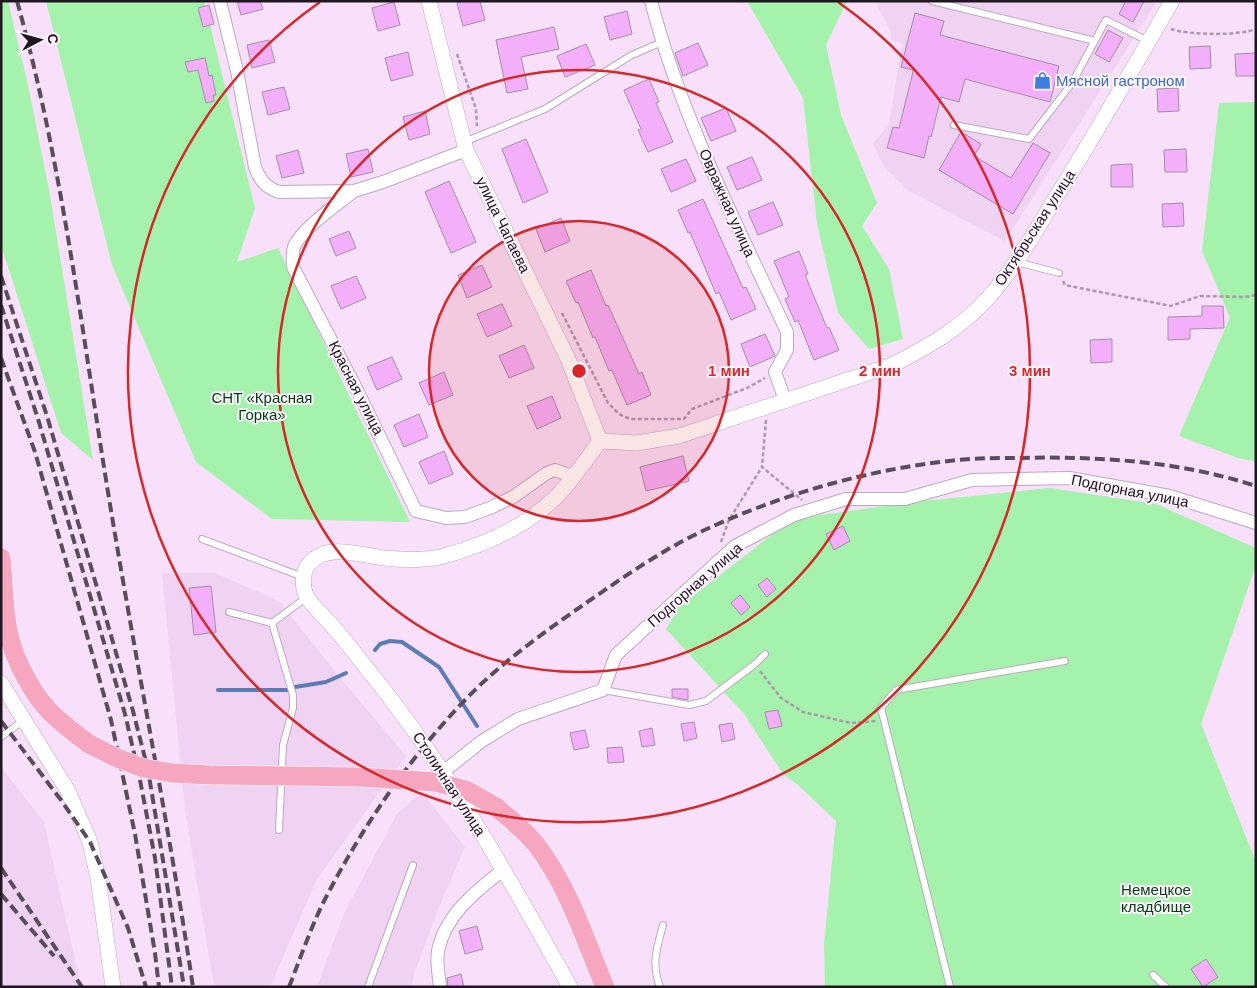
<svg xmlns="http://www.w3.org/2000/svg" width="1257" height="988" viewBox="0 0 1257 988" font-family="Helvetica,sans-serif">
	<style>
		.built { fill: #f0d3f3 }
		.green { fill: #a5f2ac }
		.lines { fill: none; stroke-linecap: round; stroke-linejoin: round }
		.stream { stroke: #5b7db4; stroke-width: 4 }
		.building { fill: #f3aff9; stroke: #a48ea6 }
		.service-casing { stroke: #bea7c0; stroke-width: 8 }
		.minor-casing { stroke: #bea7c0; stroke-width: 14 }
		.tertiary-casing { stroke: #bea7c0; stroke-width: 16 }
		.primary-casing { stroke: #fff; stroke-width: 20 }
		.path { stroke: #ab99ad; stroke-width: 2.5; stroke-dasharray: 4 2.5; stroke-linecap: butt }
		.service { stroke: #fff; stroke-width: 6 }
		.minor { stroke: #fff; stroke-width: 12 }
		.tertiary { stroke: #fff; stroke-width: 15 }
		.primary { stroke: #f6a7bf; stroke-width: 19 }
		.rail { stroke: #594d5b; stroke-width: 4; stroke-dasharray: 10 5; stroke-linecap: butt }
		.primary-bridge-casing { stroke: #fff; stroke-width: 20; stroke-linecap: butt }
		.primary-bridge { stroke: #f6a7bf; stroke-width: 19 }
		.ring { fill: none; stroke: #d62828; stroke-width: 2.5 }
		.labels { text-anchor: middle; stroke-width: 4; stroke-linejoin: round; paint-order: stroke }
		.shop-label { font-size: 15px; fill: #366cbe; stroke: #fcf3fd; text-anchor: start }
		.street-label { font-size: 15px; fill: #1f1720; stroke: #fcf3fd }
		.park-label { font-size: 15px; fill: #023d11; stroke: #fcf3fd }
		.centre { fill: #d62828; stroke: #fcf3fd; stroke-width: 2.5 }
		.ring-label { font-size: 15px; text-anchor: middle; font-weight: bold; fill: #d62828; stroke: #fcf3fd; stroke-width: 4; stroke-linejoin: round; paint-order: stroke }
	</style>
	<rect width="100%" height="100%" fill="#f8e0fa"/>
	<path class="built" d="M880,1H1157L1005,241L907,190L884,167L873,143L889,125L902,43L891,40V32L877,6Z
		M162,573H215L279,601L338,675L406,756L317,879L270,987H214L185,810Z
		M1,767L44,822L81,987H1Z
		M422,792L465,847L440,905L414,974L412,987H317L345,911L397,814Z"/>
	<path class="green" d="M1,1H8L28,85L50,195L93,460L61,433L1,245Z
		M46,1H204L255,208L237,262L278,248L410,522L272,519L196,462L112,265Z
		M747,1H847L826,45L841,115L877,203L862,226L889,269L903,339L869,349L838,313L817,224L803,98Z
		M1256,102V462L1238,458L1179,436L1230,317L1202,251L1219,103Z
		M1050,488L1156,504L1256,548V565L1201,724L1256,862V987H825L824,944L836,821L799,786L783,774L744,714L666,629L679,607L792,519L914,502Z"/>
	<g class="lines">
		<path class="stream" d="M375,650L380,644L390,641L402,642L439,667L477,726
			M295,687L326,682L346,673
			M218,690H287"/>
	</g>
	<path class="building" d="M237,1H260L263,9L241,15Z
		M464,1H480L485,20L463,26L457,3Z
		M1126,1H1144L1133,22L1119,14Z
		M394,2L400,25L378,31L372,8Z
		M209,5L214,24L203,27L198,8Z
		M627,11L632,34L610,40L604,17Z
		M915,13L944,21L940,35L1059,66L1050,102L965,79L959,102L941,97L931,137L929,136L924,158L887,148L893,127L899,128L912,76L913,70L901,67Z
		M554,27L559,49L521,57L528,89L507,93L496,40Z
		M1108,30L1123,38L1109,62L1095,54Z
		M269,40L275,62L252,68L247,45Z
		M698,43L708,65L683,76L675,53Z
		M586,44L595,65L565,77L557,56Z
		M1210,46L1211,68L1190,69L1189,47Z
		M408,52L413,75L391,81L385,58Z
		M1256,53V76H1236L1235,54Z
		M205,58L209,76L212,75L216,95H213L214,101L206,103L198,70L188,72L185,62Z
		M649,79L659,102L656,103L673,142L648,152L638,130L641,129L624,90Z
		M284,87L290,109L268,115L262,92Z
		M1178,88L1179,111L1158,112L1157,89Z
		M726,108L736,131L711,141L701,118Z
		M425,111L430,134L409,140L403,117Z
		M961,132L981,144L974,156L1011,178L1033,143L1050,153L1013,214L939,170Z
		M526,139L548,192L523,203L502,149Z
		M368,149L373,172L351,177L346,154Z
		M1186,149L1187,172H1165L1164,150Z
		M298,150L304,173L282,178L276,156Z
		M752,157L762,180L737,190L727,167Z
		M686,159L696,181L671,192L661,169Z
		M1132,164L1133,187H1111V165Z
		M449,181L476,242L451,253L425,192Z
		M703,199L743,288L746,287L756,309L731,320L719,292L716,294L690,232L688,233L678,210Z
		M773,202L783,225L758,235L748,212Z
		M1183,203L1184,226L1163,227L1162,204Z
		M561,218L570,241L545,252L536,229Z
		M349,231L356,248L336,256L329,239Z
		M799,251L808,274L805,275L827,328L829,327L839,350L814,360L798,320L795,322L785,299L789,297L774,261Z
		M482,265L492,287L467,298L458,275Z
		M591,270L606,306L608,305L639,374L642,372L651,395L627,405L612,370L609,371L595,337L593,338L578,302L576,303L566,281Z
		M356,276L366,298L341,309L331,286Z
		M502,304L512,326L487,337L477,314Z
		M1202,306H1223L1224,328L1190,329V339L1168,340V317L1202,316Z
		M765,334L775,356L750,367L741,344Z
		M1112,339V362L1091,363L1090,340Z
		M524,345L534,368L509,378L499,356Z
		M392,357L402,379L377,390L367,367Z
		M444,372L453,395L429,405L419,383Z
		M552,396L561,418L537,429L527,406Z
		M419,414L428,437L404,447L394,425Z
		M444,451L453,474L429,484L419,462Z
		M683,456L689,481L646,491L640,467Z
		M843,526L850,541L834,550L826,534Z
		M767,578L776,589L767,597L758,585Z
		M211,586L216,632L194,635L189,588Z
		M740,595L750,607L741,615L731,603Z
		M672,689H688V700L672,697Z
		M778,710L782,726L769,729L765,712Z
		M694,722L697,738L684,741L681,724Z
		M732,723L735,739L722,742L719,725Z
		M652,728L655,745L642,747L639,731Z
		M585,730L589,747L574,750L570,733Z
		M622,747L624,762L608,763L607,748Z
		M477,926L483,949L465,954L459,931Z
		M1206,959L1218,977L1203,987L1191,969Z
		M461,974L464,987H448L447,978Z"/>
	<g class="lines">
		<defs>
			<path id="service" d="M932,1L1095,41
				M954,125L1029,139L1072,83L1106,20L1148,41
				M464,142L545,109L630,56L662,42
				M1017,262L1059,273
				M202,539L303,577
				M229,612L272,623L293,695V708L283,745L279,830
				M272,623L307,597
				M603,690L689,705L706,701L755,664L765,654
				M1,737L24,720
				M1153,975L1166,987
				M368,987L413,865
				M660,987C651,963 657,948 663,925
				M950,987L881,708L896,690L1065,661"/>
			<path id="minor" d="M220,1L237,71L255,167C260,180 265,187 279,192L354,191L383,182L466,150
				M651,1C681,117 737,225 787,332V350L775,372L785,400
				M354,191C339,203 300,230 294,247C292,253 293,261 293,267L358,392L416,511L446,518L465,517L490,508L513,497L547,473L555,470L572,476
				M443,772L482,741L518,719L603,690L616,655L735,546L794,515L846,499H905L972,480L1069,478L1170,496L1256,523
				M440,987C439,976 436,962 438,951C445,915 476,891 503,870"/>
			<path id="tertiary" d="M429,1L466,150L568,359L600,441
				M600,441L637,443L679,436L892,365C928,347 961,328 988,298C1015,268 1035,232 1056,197C1096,133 1134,67 1172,1
				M1,683L68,791L90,842L98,878L113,987
				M570,987C512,883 454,779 380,685C365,667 351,647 335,629C327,619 314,608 307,597C302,588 302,573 308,565C326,542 360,555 384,558C404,560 425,561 444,556C484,545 525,527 555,498C572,481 586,460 600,441"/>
			<path id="primary" d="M1,558C4,586 3,618 12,646C17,663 33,693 45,706C57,721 74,732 89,744
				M496,807C511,820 527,832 538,847C569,888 585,940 605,987"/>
		</defs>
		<use href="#service" class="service-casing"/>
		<use href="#minor" class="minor-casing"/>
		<use href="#tertiary" class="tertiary-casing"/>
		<use href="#primary" class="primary-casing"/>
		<path class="path" d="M1171,29C1188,35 1239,36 1256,29
			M457,54L476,109L477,128
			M1063,281L1065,285L1171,306L1200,296L1245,297L1256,295
			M562,313L608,403L619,414L630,419H684L692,409L747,388L765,378
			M766,420L762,467L802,500
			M721,542L729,520L762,467
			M760,671L781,698L803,712L851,723L876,721"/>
		<use href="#service" class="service"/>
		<use href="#minor" class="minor"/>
		<use href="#tertiary" class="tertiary"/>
		<use href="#primary" class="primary"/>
		<path class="rail" d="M17,1C61,159 81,324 107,486C134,653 168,819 193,987
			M1,276L47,416L133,711L148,770L184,987
			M1,305L38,419L125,714L139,775L155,858L172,987
			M1,358L35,452L111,720L135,834L155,953L159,987
			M1,721L61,800L90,842L128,928L146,987
			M1,868L82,987
			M1,894L54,956
			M289,987C300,959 310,930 323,903C363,825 414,750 477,688C508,658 550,628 586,603C625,576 665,548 709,528C790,491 881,466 970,459C986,458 1002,458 1018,458C1097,456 1180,461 1256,486"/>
		<defs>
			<path id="primary-bridge" d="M89,744L115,757L143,768L172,773L211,775L359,777L436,782L468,791L496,807"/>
		</defs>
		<use href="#primary-bridge" class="primary-bridge-casing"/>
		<use href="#primary-bridge" class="primary-bridge"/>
	</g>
	<circle cx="579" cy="371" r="150" fill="#d62828" fill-opacity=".12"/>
	<g class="ring">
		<circle cx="579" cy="371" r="150"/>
		<circle cx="579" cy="371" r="301"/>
		<path d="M838 2A451 451 0 1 1 320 2"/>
	</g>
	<defs>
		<symbol id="shop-bare" viewBox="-9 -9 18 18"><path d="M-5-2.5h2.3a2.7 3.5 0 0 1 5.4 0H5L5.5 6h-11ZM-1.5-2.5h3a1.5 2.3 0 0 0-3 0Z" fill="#3f7fe0" stroke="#fcf3fd" stroke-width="2.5" paint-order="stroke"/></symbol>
	</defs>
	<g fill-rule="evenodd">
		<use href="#shop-bare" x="1030" y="68" width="25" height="25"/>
	</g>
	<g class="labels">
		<g class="shop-label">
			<text x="1056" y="86">Мясной гастроном</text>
		</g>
		<g class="street-label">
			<text transform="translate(727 203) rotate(66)" y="5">Овражная улица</text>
			<text transform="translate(503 225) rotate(64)" y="5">улица Чапаева</text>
			<text transform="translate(1035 228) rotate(-57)" y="5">Октябрьская улица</text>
			<text transform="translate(356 388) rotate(63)" y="5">Красная улица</text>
			<text transform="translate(1130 491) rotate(11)" y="5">Подгорная улица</text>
			<text transform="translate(695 585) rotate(-41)" y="5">Подгорная улица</text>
			<text transform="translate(449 784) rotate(57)" y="5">Столичная улица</text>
		</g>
		<g class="park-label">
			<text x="262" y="403">СНТ «Красная<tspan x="262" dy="17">Горка»</tspan></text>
			<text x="1156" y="895">Немецкое<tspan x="1156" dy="17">кладбище</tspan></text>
		</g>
	</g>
	<circle cx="579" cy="371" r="8" class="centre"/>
	<g class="ring-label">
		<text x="729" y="376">1 мин</text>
		<text x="880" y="376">2 мин</text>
		<text x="1030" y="376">3 мин</text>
	</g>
	<rect width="1257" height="988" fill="none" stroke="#1f1720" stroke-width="5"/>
	<g transform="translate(40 40) rotate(84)" stroke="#fcf3fd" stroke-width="4" paint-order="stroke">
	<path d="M0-4L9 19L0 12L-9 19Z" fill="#1f1720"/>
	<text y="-8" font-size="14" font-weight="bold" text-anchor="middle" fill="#1f1720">С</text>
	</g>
</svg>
